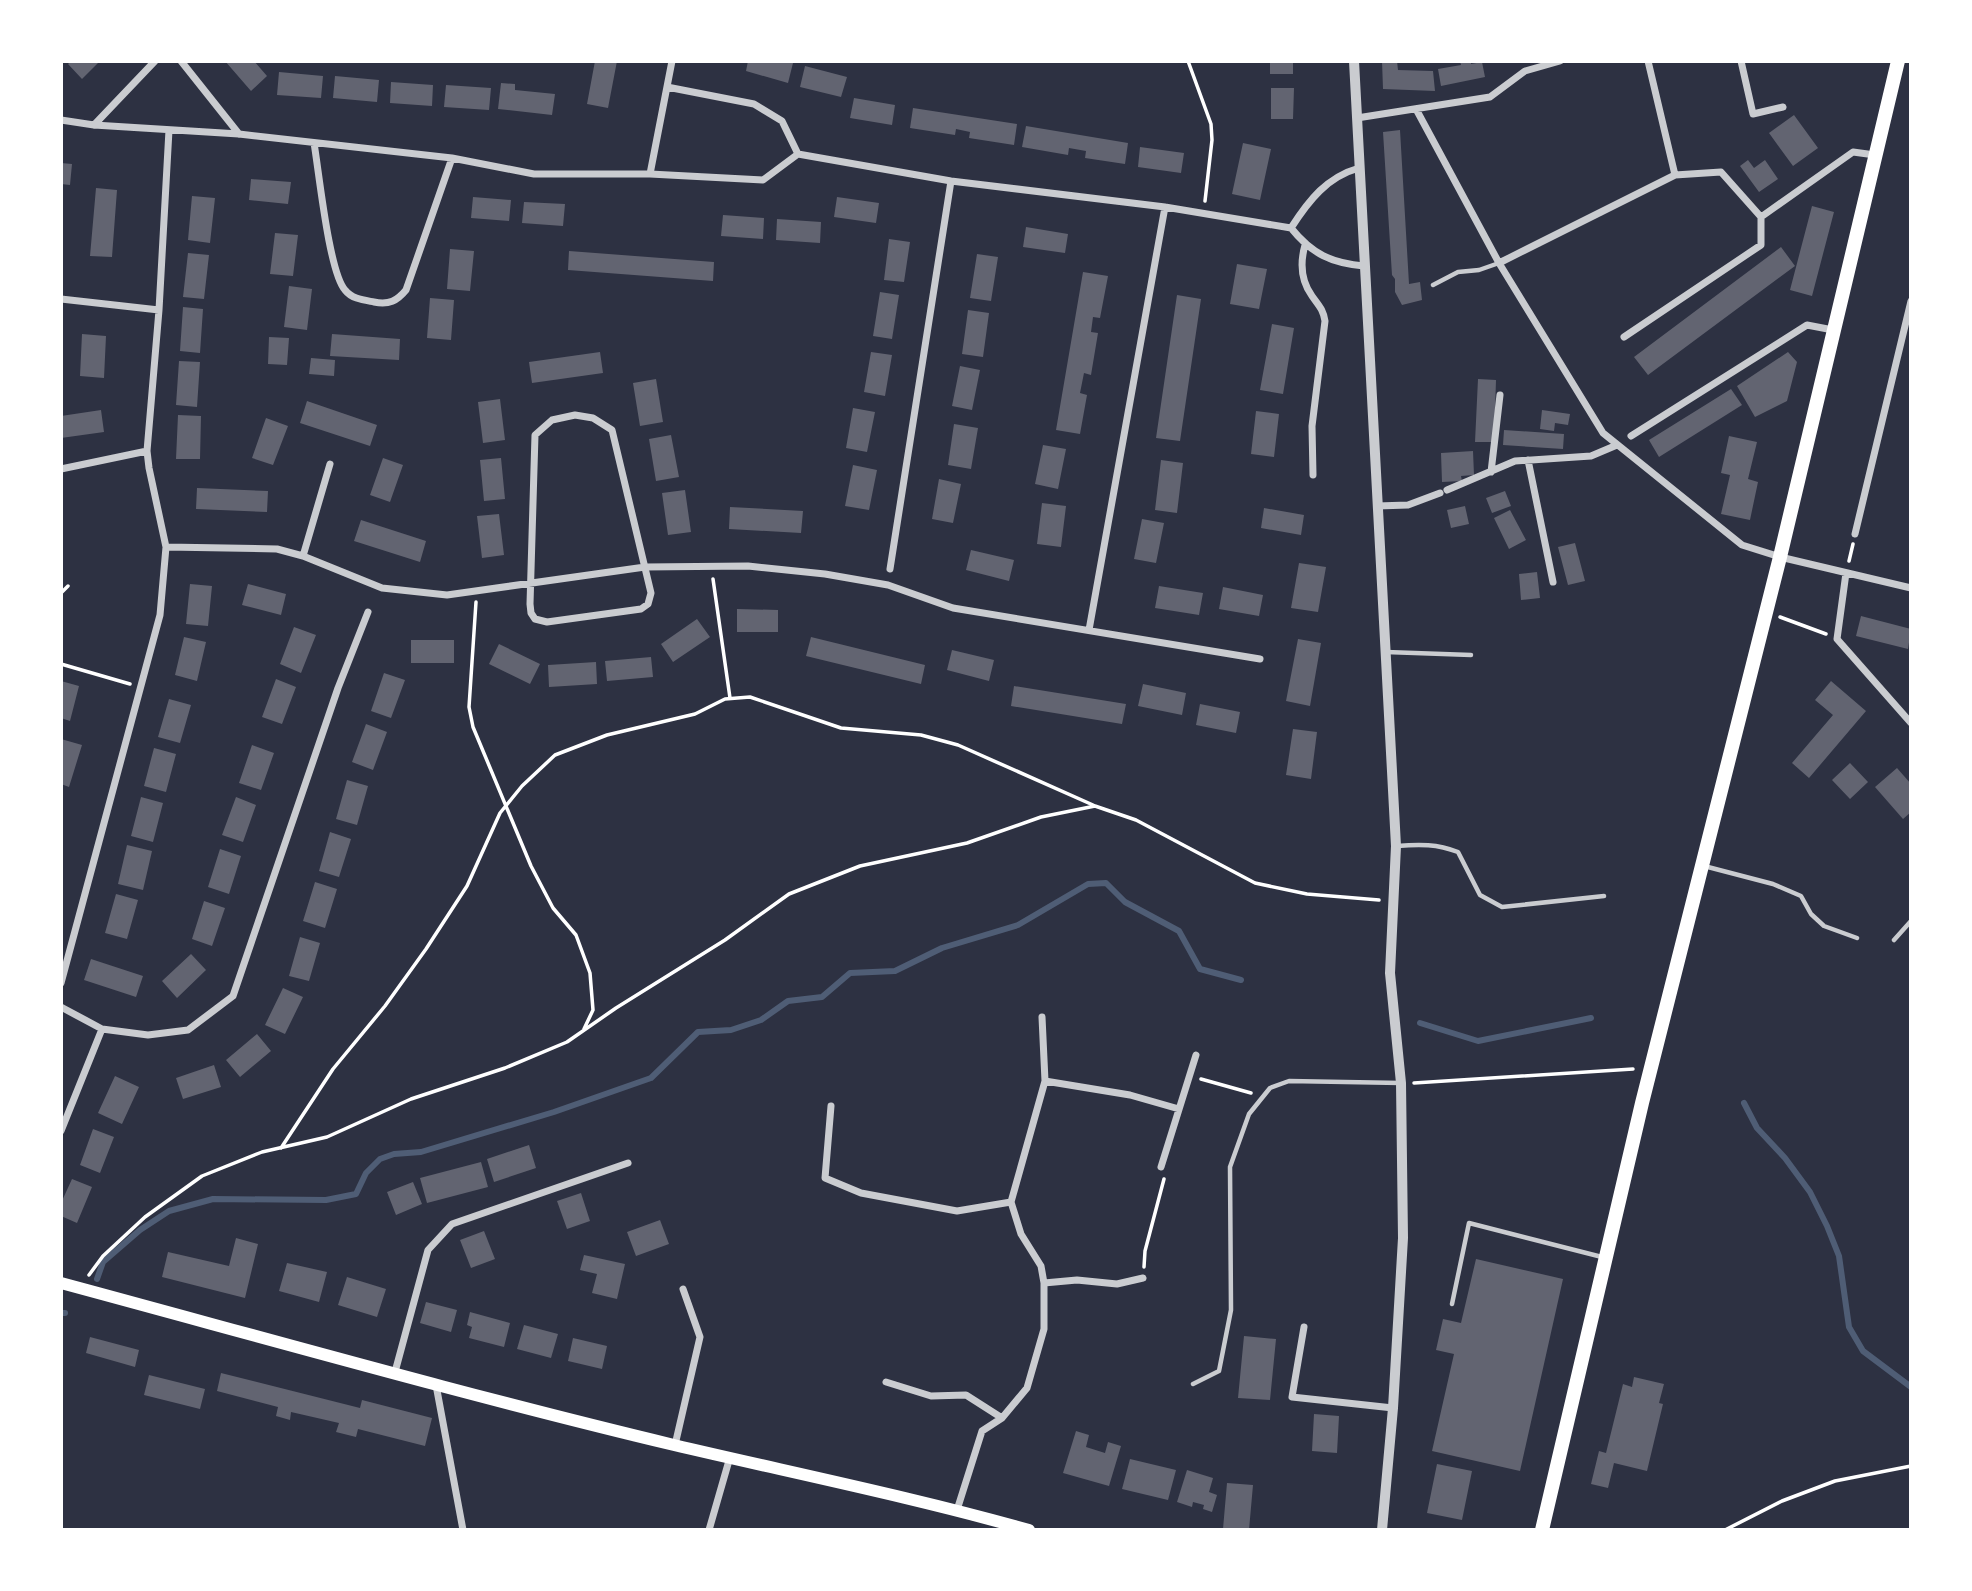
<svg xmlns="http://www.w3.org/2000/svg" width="1972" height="1591" viewBox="0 0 1972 1591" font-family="'Varela Round',sans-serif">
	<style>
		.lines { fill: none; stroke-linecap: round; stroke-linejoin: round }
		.stream { stroke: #4f5d75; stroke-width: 6 }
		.building { fill: #626471 }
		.path { stroke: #fff; stroke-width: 3.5 }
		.service { stroke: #caccd0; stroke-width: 4.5 }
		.minor { stroke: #caccd0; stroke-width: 7 }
		.tertiary { stroke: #caccd0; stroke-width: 10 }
		.secondary { stroke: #fff; stroke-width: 12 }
		.trunk { stroke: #fff; stroke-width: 14 }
	</style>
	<rect width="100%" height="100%" fill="#2d3142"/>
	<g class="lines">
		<path class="stream" d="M1420,1023L1478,1041L1591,1018
			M1744,1103L1757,1128L1785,1158L1810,1192L1827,1226L1839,1256L1849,1327L1863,1351L1911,1387
			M97,1279L103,1262L140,1230L169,1211L213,1199L326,1200L356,1194L366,1173L380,1159L394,1154L421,1152L554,1112L651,1078L698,1032L731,1030L761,1020L788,1001L822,997L850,973L895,971L942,948L1018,925L1088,884L1106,883L1125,902L1179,931L1200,969L1241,980
			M61,1313H65"/>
	</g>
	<path class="building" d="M71,61H100L82,79L68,64Z
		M225,61H254L267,76L251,91Z
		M595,61H617L608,108L587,104Z
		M748,61L793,63L788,83L746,71Z
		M1270,61H1293V74H1270Z
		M1382,61H1397L1398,70L1433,71L1435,91L1383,89Z
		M1460,61H1471V64L1482,62L1485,77L1441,86L1438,69L1461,65Z
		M805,66L847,77L841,97L800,87Z
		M279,72L323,76L321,98L277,95Z
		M335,76L379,80L377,102L333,98Z
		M391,82L433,85L432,106L390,103Z
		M501,83L515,84V90L555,94L552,115L498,109Z
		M446,85L491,88L489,110L444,107Z
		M1271,88H1294L1293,119H1271Z
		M854,98L895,105L892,125L850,118Z
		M913,108L1017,124L1014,145L969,138L970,132L956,129L955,135L910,128Z
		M1794,115L1818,148L1793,166L1769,133Z
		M1026,126L1128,143L1125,164L1085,158L1086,151L1069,148L1068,155L1022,147Z
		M1400,130L1409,284L1420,282L1422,300L1402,305L1395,292V279L1392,275L1383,132Z
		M1243,143L1271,149L1260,200L1232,194Z
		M1140,147L1184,153L1181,173L1138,167Z
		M1748,160L1754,168L1765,160L1778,179L1759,192L1740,166Z
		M61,163L72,164L70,185L61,184Z
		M251,179L291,182L288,204L249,200Z
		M96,188L117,190L112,257L90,256Z
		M192,196L215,198L210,243L188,240Z
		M473,197L511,200L509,221L471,218Z
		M837,197L879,203L876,223L834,217Z
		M524,202L565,204L563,226L522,223Z
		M1812,206L1834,212L1812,296L1790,290Z
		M723,215L764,218L763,239L721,236Z
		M777,219L821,222L820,243L776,240Z
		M1026,227L1068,234L1065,253L1023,247Z
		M275,233L298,235L293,276L270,274Z
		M889,239L910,242L904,282L884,280Z
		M1781,247L1795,266L1648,375L1634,357Z
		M450,249L474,251L470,291L447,289Z
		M569,251L714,262L713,281L568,270Z
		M188,253L209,255L204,299L183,297Z
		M977,254L998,257L991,301L970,298Z
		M1237,264L1267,269L1259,309L1230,304Z
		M1083,272L1108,276L1100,318L1093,317L1091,332L1098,333L1091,375L1084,373L1080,393L1087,395L1080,434L1056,430Z
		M289,286L312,289L307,330L284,327Z
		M880,292L899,295L892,339L873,336Z
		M1177,295L1201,299L1180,441L1156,438Z
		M430,298L454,300L451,340L427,338Z
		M183,307L203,309L200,353L180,351Z
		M968,310L989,313L983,357L962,354Z
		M1272,324L1294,328L1283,394L1260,390Z
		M82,334L106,336L104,378L80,376Z
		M332,334L400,339L399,360L330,356Z
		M269,337L289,338L287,365L268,364Z
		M600,352L603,373L532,383L529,362Z
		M871,352L892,355L885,396L864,392Z
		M1788,352L1797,362L1787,401L1755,417L1737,386Z
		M311,358L335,360L334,376L309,374Z
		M179,361L200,362L197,407L176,405Z
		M960,366L980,370L972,410L952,406Z
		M656,379L663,422L640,426L633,383Z
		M1478,379L1496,380L1494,442H1475Z
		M1731,389L1742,405L1659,457L1649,440Z
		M500,399L505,440L483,443L478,402Z
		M307,401L377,425L370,446L300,423Z
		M853,408L875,412L867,452L846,448Z
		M101,410L104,432L61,438V416Z
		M1542,410L1570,414L1568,425L1555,423L1554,431L1540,429Z
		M1256,411L1279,414L1274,457L1251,454Z
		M178,415L201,416L200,459H176Z
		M266,418L288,426L273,465L252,458Z
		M954,424L978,428L971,469L948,465Z
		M1504,430L1564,434L1563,449L1503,445Z
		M671,435L679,477L656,481L649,439Z
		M1729,436L1757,442L1748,479L1758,482L1750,520L1721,514L1730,475L1721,473Z
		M1043,445L1066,449L1058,489L1035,484Z
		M1473,451L1474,475L1461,476L1462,481L1442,482L1441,453Z
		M383,458L403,465L390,502L370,495Z
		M501,458L505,499L484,501L480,460Z
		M1161,460L1183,463L1177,513L1155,510Z
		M853,465L877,470L869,510L845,506Z
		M939,479L961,484L953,523L932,519Z
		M197,488L268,491L267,512L196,509Z
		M685,490L691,532L668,535L662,493Z
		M1505,491L1511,506L1492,513L1486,498Z
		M1042,503L1066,506L1061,547L1037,544Z
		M1465,506L1469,524L1451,528L1447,510Z
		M730,507L803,511L801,533L729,529Z
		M1264,508L1304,515L1301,535L1261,528Z
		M1510,510L1526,540L1509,549L1494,518Z
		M499,514L504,555L482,558L477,516Z
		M1142,519L1164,523L1156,563L1134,559Z
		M361,520L426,541L420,562L354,541Z
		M1575,543L1585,581L1568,585L1558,547Z
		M971,550L1014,560L1009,581L966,570Z
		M1299,563L1326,567L1318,612L1291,608Z
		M1537,572L1540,598L1521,600L1519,574Z
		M190,584L212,586L208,626L186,624Z
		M248,584L286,594L281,615L242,605Z
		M1159,586L1203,593L1199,615L1155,608Z
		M1223,587L1263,595L1259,616L1219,609Z
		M737,609L778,610V632H737Z
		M1861,616L1911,629L1908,649L1856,636Z
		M697,619L710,637L673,662L661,644Z
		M294,627L316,635L301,673L280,664Z
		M184,637L206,642L197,681L175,675Z
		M811,637L925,665L921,684L806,656Z
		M1298,639L1321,643L1310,706L1286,701Z
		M411,640H454V663H411Z
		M499,644L540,664L530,684L489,664Z
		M952,650L994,660L989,681L947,670Z
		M651,657L653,677L607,681L605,661Z
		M596,662L597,684L549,687L548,665Z
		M384,673L405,680L391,718L371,711Z
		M276,679L296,687L282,724L262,717Z
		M61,681L79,686L70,721L61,718Z
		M1831,681L1866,711L1809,778L1792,763L1833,715L1815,700Z
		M1143,684L1186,693L1182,715L1138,706Z
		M1014,686L1126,704L1122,724L1011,706Z
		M169,699L191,705L180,743L158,737Z
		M1200,704L1240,712L1236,733L1196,725Z
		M366,724L387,732L373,770L352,762Z
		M1293,729L1317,732L1311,779L1286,775Z
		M61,739L82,745L69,787L61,784Z
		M252,745L274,753L261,790L239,783Z
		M154,748L176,754L166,792L144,786Z
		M1850,763L1868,782L1850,799L1832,780Z
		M1897,768L1911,784V812L1903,819L1875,787Z
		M347,780L368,786L357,825L336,819Z
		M141,797L163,803L153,842L131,836Z
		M236,797L256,805L243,842L222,835Z
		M330,832L351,839L339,877L319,871Z
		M127,845L152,851L143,890L118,884Z
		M220,849L241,856L229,894L208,887Z
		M315,882L337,889L325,928L303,921Z
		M116,894L138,900L127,939L105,933Z
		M204,901L225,908L212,946L192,939Z
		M300,937L320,943L309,981L289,976Z
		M191,954L206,970L177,998L162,981Z
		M91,959L143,976L136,997L84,980Z
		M283,988L303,997L285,1034L265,1025Z
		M257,1034L271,1051L240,1077L226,1060Z
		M214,1065L221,1087L183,1099L176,1078Z
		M115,1076L139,1087L122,1124L98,1113Z
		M93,1129L114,1137L100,1173L80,1165Z
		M529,1145L536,1168L494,1182L487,1159Z
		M481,1162L488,1187L427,1203L420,1178Z
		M72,1179L92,1187L77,1223L61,1216V1203Z
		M413,1182L422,1204L396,1215L387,1192Z
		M581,1193L590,1221L567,1229L557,1201Z
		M660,1220L669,1244L636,1256L627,1232Z
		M484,1231L495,1259L471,1268L460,1240Z
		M236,1238L258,1244L245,1298L162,1277L168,1252L229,1266Z
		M584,1255L625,1264L617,1299L592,1293L597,1274L580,1270Z
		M1476,1259L1563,1279L1520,1471L1432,1451L1454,1354L1436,1350L1443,1319L1461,1323Z
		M287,1263L327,1272L319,1302L279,1291Z
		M347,1277L386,1289L377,1317L338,1305Z
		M426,1302L457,1310L451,1332L420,1323Z
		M470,1312L510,1323L504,1347L469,1338L472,1327L467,1325Z
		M524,1325L558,1334L551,1358L517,1349Z
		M1244,1336L1276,1339L1270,1400L1238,1398Z
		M90,1337L139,1350L135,1367L86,1353Z
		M573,1338L607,1346L602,1369L568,1361Z
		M221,1373L360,1408L362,1400L432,1418L425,1446L358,1429L356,1437L336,1432L339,1423L291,1412L290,1420L276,1416L278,1407L217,1391Z
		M149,1375L205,1389L200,1409L144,1395Z
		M1634,1377L1664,1384L1659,1403L1663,1404L1647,1471L1614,1463L1608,1488L1591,1484L1599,1451L1606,1453L1623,1384L1632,1387Z
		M1314,1414L1339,1416L1337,1453L1312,1451Z
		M1076,1431L1089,1435L1086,1447L1105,1453L1108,1442L1121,1446L1109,1486L1063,1473Z
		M1130,1459L1176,1470L1168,1500L1122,1489Z
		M1437,1464L1472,1471L1462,1520L1427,1513Z
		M1187,1470L1213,1478L1209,1492L1217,1495L1212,1512L1203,1509L1204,1505L1193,1502L1192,1507L1177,1502Z
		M1227,1483L1253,1485L1249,1530L1223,1529Z"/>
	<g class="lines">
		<path class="path" d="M1188,61L1211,124L1212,140L1205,201
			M1849,561L1853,544
			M713,579L730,698
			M61,593L68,586
			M476,602L469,707L473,727L531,866L553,908L576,935L590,973L593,1010L584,1029
			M1780,617L1826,634
			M61,664L130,684
			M1201,1079L1251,1093
			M1414,1083L1633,1069
			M281,1148L333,1069L385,1006L426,949L467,886L500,813L522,786L555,755L607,735L695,714L725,699L750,697L841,728L921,735L958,745L1093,805
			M1144,1267L1145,1251L1164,1179
			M89,1275L103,1256L145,1217L202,1176L262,1152L327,1137L411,1099L505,1068L567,1042L616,1008L725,940L789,894L860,866L967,843L1041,817L1095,806L1136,820L1255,883L1307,894L1379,900
			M1725,1530L1782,1501L1835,1481L1911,1466"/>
		<path class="service" d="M1433,285L1458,272L1479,270L1499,263
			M1386,652L1471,655
			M1397,846C1420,844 1437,844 1458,852L1480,895L1502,907L1604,896
			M1704,866L1773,884L1801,896L1811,914L1824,926L1857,938
			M1894,940L1911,921
			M1452,1304L1469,1223L1602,1257
			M1193,1384L1219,1371L1231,1310L1230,1167L1249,1114L1270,1088L1289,1081L1401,1083"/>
		<path class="minor" d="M181,61L239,134
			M1648,61L1675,175
			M1741,61L1753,114L1783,107
			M667,87L754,104L782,121L798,154
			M1416,109L1499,263L1603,433L1742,545L1780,557L1911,588
			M1357,118L1490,97L1525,71L1560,61
			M61,120L94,125L239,134L452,158L534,174H650L763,180L798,154L951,181L1165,207L1291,228C1312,254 1331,263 1364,266
			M94,125L155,61
			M314,143C319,172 329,272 345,290C352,299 363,300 374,302C389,305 397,301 406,290L452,158
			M650,174L672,61
			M1291,228C1309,200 1327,177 1359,168
			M1305,245C1300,263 1301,281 1312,296C1319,306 1323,309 1325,321L1312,426L1313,475
			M1499,263L1675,175L1721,172L1761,217
			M61,299L159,310
			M1624,337L1761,245V217L1853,152L1875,155
			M575,415L593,418L612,430L651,593L648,604L641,609L547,622L535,619L531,613L530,604L535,435L552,420Z
			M1631,436L1807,325L1833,330
			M1528,460L1553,582
			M61,469L147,451
			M1491,472L1500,395
			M1447,490L1515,461L1591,456L1617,445
			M1377,506L1408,505L1440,493
			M1855,534L1911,301
			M166,547L277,549L303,556L382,588L447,595L645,567L748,566L825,574L888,585L953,608L1260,659
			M303,556L330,464
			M890,569L951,181
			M1846,573L1837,639L1911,723
			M1089,630L1165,207
			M61,983L160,615L166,547L149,468L147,451L159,310L169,130
			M61,1007L102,1029L148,1035L188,1030L233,996L338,688L368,612
			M1045,1081L1130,1095L1179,1109
			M831,1106L825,1178L861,1193L957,1211L1011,1202
			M61,1131L102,1029
			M1161,1167L1196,1055
			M1044,1283L1077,1280L1117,1284L1143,1278
			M1304,1327L1292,1397L1393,1408
			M395,1372L428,1250L452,1224L628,1163
			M886,1382L931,1396L966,1395L1002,1418
			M436,1385L463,1530
			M675,1445L700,1337L683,1289
			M957,1510L982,1431L1002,1418L1027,1388L1044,1329V1283L1041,1266L1021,1234L1011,1202L1045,1081L1042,1017
			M709,1530L730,1457"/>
		<path class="tertiary" d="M1354,61L1396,846L1390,973L1401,1083L1403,1238L1393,1408L1382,1530"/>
		<path class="secondary" d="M61,1283C265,1338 469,1396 674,1445C793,1473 912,1497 1029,1530"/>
		<path class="trunk" d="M1542,1530L1642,1103L1780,557L1898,61"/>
	</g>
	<rect width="1972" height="1591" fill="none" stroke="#ffffff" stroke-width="126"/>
</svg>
